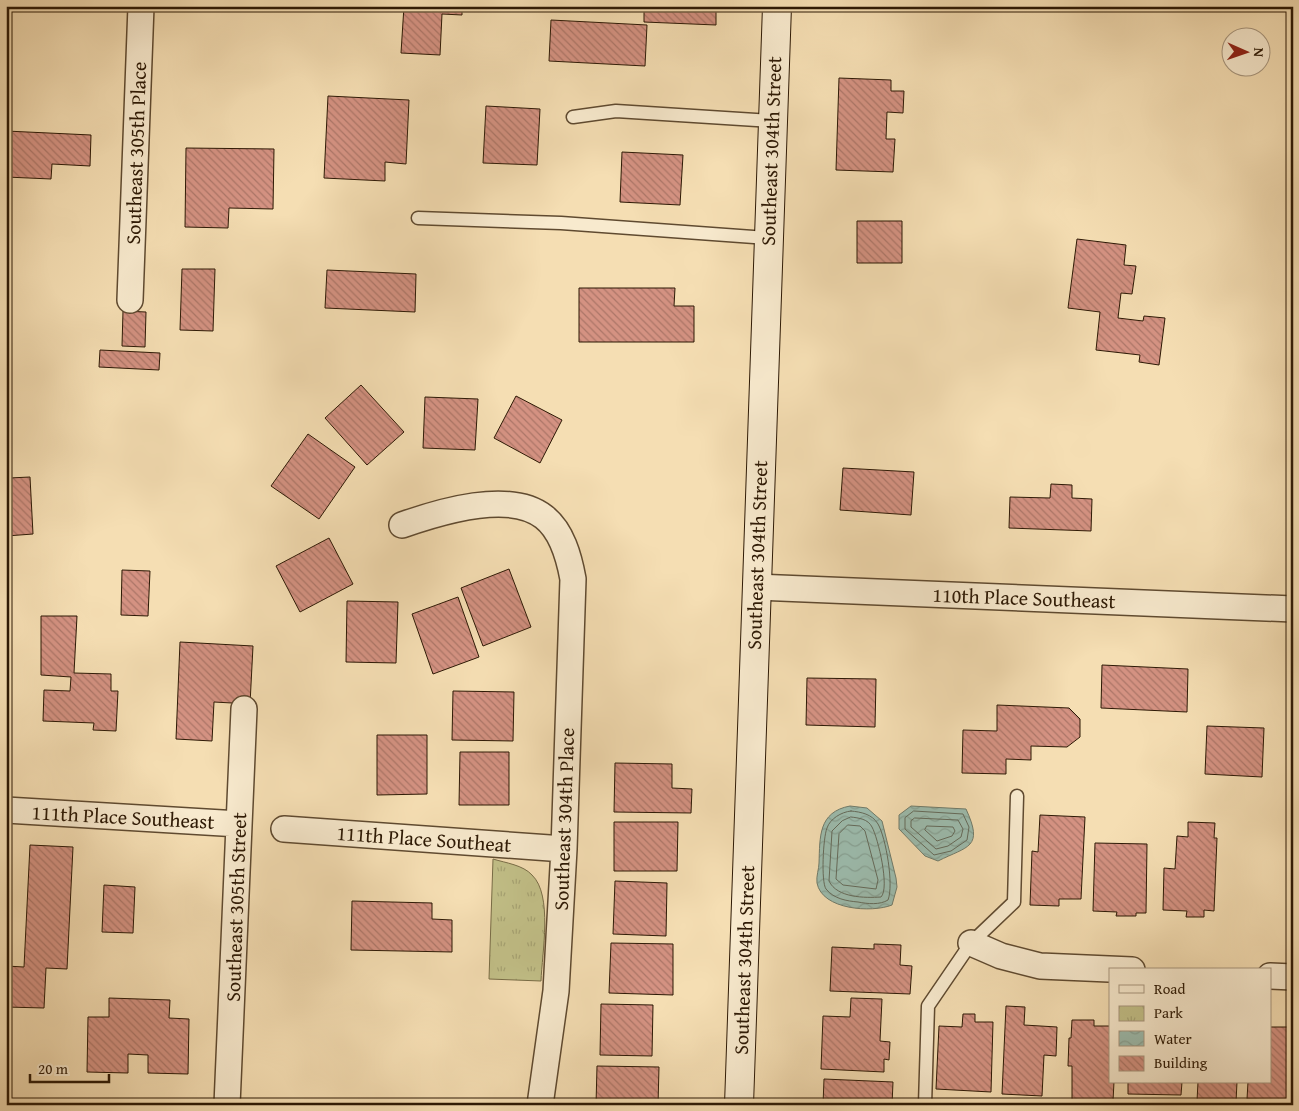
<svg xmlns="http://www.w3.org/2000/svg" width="1299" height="1111" viewBox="0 0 1299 1111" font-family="'Gentium Book Plus',serif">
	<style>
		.park { fill: url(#park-tufts); stroke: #786c46 }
		.water { fill: url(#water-waves); stroke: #707b6a }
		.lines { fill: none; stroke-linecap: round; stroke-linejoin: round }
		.shore { stroke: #646a5a; stroke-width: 1 }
		.building { fill: url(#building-back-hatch); stroke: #2d1905 }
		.lane-casing { stroke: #5f4a30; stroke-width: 15 }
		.street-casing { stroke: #5f4a30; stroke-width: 28 }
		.secondary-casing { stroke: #2d1905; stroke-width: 30 }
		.lane { stroke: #f8eace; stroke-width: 12 }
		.street { stroke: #f8eace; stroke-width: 25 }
		.secondary { stroke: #f8eace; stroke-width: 28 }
		.labels { text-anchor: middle; stroke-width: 4; stroke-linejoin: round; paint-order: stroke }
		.street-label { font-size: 20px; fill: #2d1905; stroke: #f8eace }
	</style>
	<defs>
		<pattern id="park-tufts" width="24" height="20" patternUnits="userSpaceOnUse" patternTransform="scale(1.25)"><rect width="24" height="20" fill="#c2c088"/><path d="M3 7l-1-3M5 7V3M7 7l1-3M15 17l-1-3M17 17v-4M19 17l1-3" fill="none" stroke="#a7a474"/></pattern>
		<pattern id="water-waves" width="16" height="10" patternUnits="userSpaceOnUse" patternTransform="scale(1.25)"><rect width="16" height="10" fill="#9cbcae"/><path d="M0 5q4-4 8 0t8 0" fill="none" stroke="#87a194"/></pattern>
		<pattern id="building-back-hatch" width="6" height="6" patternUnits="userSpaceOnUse" patternTransform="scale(1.25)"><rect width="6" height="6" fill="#d49282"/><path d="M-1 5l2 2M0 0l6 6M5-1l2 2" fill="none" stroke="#ac7668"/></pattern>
	</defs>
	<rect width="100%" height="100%" fill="#f5deb3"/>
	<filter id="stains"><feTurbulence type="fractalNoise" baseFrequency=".004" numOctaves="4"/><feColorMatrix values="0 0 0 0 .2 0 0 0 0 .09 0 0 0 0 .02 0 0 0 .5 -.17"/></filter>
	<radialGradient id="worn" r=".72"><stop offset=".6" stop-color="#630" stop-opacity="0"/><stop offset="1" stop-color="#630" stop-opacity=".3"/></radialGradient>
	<path class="park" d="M493,859C506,863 523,865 532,875C553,895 542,953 541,981L489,979Z"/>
	<path class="water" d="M850,806L867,808L882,821L896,878L897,887L892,905C872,913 822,910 817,883C816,876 819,869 819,863C820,837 818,812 850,806Z
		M911,806L966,809C984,848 968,846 938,861L925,856L899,829V815Z"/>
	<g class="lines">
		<path class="shore" d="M851,811C861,812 872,814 878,824C886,838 894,885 888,900C880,905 868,904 858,902C847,901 834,899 826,889C821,882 823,838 827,828C830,819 841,812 851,811Z
			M914,811L963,814L969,827L967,840L951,851L934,855L905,829V818Z
			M851,817C859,818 868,819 872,827C878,838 890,888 881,897C865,898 837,898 829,881L832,831L842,821Z
			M915,818L958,820L963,829L961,837L948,846L936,849L911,827V821Z
			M848,825L860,826L865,831L878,880L876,889L843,885L836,879L839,834Z
			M927,826L953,827L955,831L952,836L937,841L925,830Z"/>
	</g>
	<path class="building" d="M404,6H489V9L462,8V15L442,14L440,55L401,53Z
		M644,6H716V25L644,22Z
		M551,20L647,25L645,66L549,61Z
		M839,78L891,80V91H904L903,113L887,112L886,139H895L893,172L836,170Z
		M328,96L409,100L406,164L385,162V181L324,178Z
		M486,106L540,109L537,165L483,163Z
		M6,131L91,135L90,166L52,164L51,179L6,177Z
		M186,148L274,149L273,209L229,208L228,228L185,227Z
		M622,152L683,155L680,205L620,202Z
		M857,221H902V263H857Z
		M1077,239L1126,245L1124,265L1136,266L1132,294L1121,293L1118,318L1143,321L1144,316L1165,318L1159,365L1139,362L1140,355L1096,350L1100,312L1068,308Z
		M182,269H215L213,331L180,330Z
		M327,270L416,274L415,312L325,308Z
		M579,288H675L674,306H694V342H579Z
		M123,311L146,312L145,347L122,346Z
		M100,350L160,353L159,370L99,367Z
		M361,385L404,432L367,465L325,418Z
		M516,396L562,420L540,463L494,438Z
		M425,397L478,399L475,450L423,448Z
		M308,434L355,467L319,519L271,486Z
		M6,459L9,478L30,477L33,534L6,536Z
		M843,468L914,472L911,515L840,510Z
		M1051,484L1072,485V498L1092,499L1091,531L1009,528L1010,497L1050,498Z
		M329,538L353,584L300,612L276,566Z
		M509,569L531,627L483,646L461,588Z
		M122,570L150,571L148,616L121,615Z
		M458,597L479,657L433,674L412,614Z
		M347,601L398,602L396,663L346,662Z
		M41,616H77L74,673L111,674V691H118L116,731L93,730L94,723L43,721L44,690L70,691L71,677L41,675Z
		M180,642L253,646L250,704L214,702L212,741L176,739Z
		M1102,665L1188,669L1187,712L1101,708Z
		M807,678L876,679L875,727L806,725Z
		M453,691L514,692L513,741L452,740Z
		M997,705L1069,708L1080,719V737L1067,747L1031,746V760L1006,759V774L962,773L963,730L997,731Z
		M1207,726L1264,728L1262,777L1205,774Z
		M377,735H427V794L377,795Z
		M460,752H509V805H459Z
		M615,763L672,764V788L692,789L691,813L614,812Z
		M1040,815L1085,817L1081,899H1059V906L1030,905L1032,851L1038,852Z
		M614,822H678L677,871H614Z
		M1188,822L1215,823L1214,838H1217L1214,911L1204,910V917H1186L1187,911L1163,910L1164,868L1175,869L1177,836L1188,837Z
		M1095,843L1147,844L1146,913H1136V916H1116L1117,912L1093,911Z
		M30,845L73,847L67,969L46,968L44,1008L6,1007V966L24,967Z
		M615,881L667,883L666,936L613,934Z
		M104,885L135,887L133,933L102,932Z
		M352,901L432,903V919L452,920V952L351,950Z
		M611,943L673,944V995L609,993Z
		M874,944L901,945L900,965L912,966L910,994L830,991L832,947L874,949Z
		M109,998L170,1000L169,1018L189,1019L188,1074L148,1073V1055L128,1054V1073L87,1072L88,1017H109Z
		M851,998L882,999L880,1041L890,1042L889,1060L884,1059V1072L821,1069L823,1016L850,1017Z
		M601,1004L653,1005L652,1056L600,1055Z
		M1006,1006L1025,1007L1024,1025L1057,1027L1056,1056L1044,1055L1042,1096L1002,1094Z
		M963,1014H975V1022H993L991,1092L936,1089L939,1026L962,1027Z
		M1072,1020H1094V1026H1110V1082H1114L1113,1101L1072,1100V1066H1068L1069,1038H1071Z
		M1270,1027H1291L1289,1100L1247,1099L1248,1082H1270Z
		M597,1066L659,1067L658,1105H596Z
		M824,1079L893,1082L892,1105H823Z
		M1128,1082H1182L1181,1095L1128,1094Z
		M1198,1082H1237L1236,1102L1197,1101Z"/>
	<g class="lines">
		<defs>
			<path id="lane" d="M573,117L616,111L773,121
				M418,218L561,223L768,238
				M925,1105L928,1006L971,943L1014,902L1017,796"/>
			<path id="street" d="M130,300L141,6
				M402,525C439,512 510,490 544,517C562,531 569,557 573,579L564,849L556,991L540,1105
				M756,587L1293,609
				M6,810L239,824
				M284,829L564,849
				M971,943L1001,956L1040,966L1132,970
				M1270,976L1293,977
				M227,1105L244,709"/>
			<path id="secondary" d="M739,1105L777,6"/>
		</defs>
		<use href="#lane" class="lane-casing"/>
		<use href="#street" class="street-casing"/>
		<use href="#secondary" class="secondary-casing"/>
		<use href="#lane" class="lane"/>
		<use href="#street" class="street"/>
		<use href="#secondary" class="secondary"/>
	</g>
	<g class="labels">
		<g class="street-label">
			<text transform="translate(771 151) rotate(-88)" y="7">Southeast 304th Street</text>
			<text transform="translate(136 153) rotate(-88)" y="7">Southeast 305th Place</text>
			<text transform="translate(757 555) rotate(-88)" y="7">Southeast 304th Street</text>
			<text transform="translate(1024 598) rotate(2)" y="7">110th Place Southeast</text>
			<text transform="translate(123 817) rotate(3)" y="7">111th Place Southeast</text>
			<text transform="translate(564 819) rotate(-88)" y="7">Southeast 304th Place</text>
			<text transform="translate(424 839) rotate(4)" y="7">111th Place Southeat</text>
			<text transform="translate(236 907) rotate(-88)" y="7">Southeast 305th Street</text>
			<text transform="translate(744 960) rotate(-88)" y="7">Southeast 304th Street</text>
		</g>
	</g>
	<rect width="1299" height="1111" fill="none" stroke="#f5deb3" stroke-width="25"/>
	<rect x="8" y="8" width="1284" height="1096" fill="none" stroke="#2d1905" stroke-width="2.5"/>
	<rect x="12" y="12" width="1274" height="1086" fill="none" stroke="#2d1905"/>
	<rect x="1109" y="968" width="162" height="115" fill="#f8eace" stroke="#a7967e"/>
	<rect x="1119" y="985" width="25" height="8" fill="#f8eace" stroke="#a7967e"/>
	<text x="1154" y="994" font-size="15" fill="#2d1905">Road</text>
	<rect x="1119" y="1006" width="25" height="15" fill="url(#park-tufts)" stroke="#a7967e"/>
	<text x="1154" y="1018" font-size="15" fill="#2d1905">Park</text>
	<rect x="1119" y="1031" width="25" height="15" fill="url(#water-waves)" stroke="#a7967e"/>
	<text x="1154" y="1044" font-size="15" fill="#2d1905">Water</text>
	<rect x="1119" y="1056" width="25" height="15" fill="url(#building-back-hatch)" stroke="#a7967e"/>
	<text x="1154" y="1068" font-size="15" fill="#2d1905">Building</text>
	<g transform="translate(1246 52) rotate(92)"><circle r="24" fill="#f8eace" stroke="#a7967e"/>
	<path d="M0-4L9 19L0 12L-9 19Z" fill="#8f2418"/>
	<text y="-8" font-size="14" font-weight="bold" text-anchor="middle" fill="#2d1905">N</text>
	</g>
	<path d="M30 1074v8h79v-8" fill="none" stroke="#2d1905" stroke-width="2.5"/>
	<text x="38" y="1074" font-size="15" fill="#2d1905" stroke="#f8eace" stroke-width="4" paint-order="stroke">20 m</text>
	<rect width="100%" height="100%" filter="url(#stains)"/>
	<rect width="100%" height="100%" fill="url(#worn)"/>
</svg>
